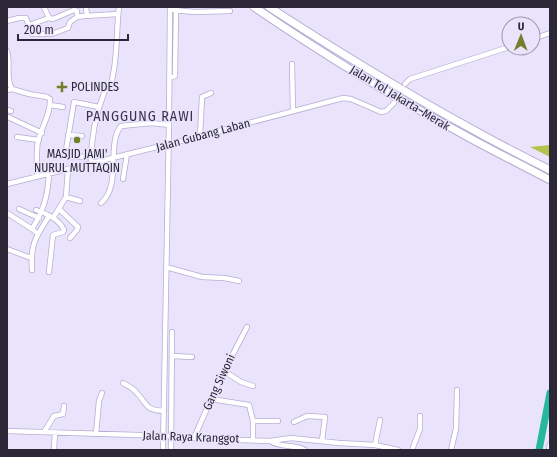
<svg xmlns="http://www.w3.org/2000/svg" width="557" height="457" viewBox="0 0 557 457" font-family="'Fira Sans Condensed',sans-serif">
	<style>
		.green { fill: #b3c34e }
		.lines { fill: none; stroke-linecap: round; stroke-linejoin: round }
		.river { stroke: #25b89d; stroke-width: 7 }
		.minor-casing { stroke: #b6acd3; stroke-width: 6 }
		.highway-casing { stroke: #b6acd3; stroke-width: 9 }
		.minor { stroke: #fff; stroke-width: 4.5 }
		.highway { stroke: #fff; stroke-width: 7 }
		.poi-dot { fill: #747f2b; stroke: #e9e4fc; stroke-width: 1.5 }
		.labels { text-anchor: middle; stroke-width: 3; stroke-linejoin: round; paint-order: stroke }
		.poi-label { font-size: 12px; fill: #2b2736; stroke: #e9e4fc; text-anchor: start }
		.street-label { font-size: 12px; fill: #2b2736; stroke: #e9e4fc }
		.quarter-label { font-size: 14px; letter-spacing: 1px; fill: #3b3251; stroke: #e9e4fc }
	</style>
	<rect width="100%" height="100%" fill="#e9e4fc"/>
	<path class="green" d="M550,145V157L530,147Z"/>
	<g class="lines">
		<path class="river" d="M539,450L550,393"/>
		<defs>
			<path id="minor" d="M86,7L87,16
				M174,10L194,12L230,11
				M49,18L53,19L74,10L77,11V17
				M7,21L19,18H26L32,34H52L68,28L70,22L77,17L84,16L118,14
				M29,25L49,18L44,7
				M533,39L550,33
				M7,51C11,64 5,78 12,89
				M292,64L293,111
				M169,78L175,76L176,7
				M405,84L410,79L509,47
				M80,87L105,89
				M7,90L12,89L29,94L47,97L50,99C51,114 41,128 38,141C36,153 37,165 37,176
				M50,105L63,107
				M7,110L11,111
				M8,117L42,133
				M68,135L82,136
				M200,136L202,97L211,93
				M17,137L39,140
				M91,157L65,156L74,102L99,107
				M91,163C91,139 95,116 104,93C105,89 109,88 111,84C118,59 116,32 119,7
				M123,179L127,154
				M7,184L169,144L343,98L351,99L381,112L386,111L394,103
				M66,197L80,201
				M101,203C122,186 106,144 121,126L152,123L169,125
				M19,209L39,218
				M59,209L78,227L77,230L70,238
				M36,210C47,214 59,219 64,230L63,232L53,235L49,272
				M7,213L32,229L38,234
				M53,218L66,197L68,169
				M32,229C44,209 48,196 49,173
				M7,249L31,258
				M166,267L202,277L224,278L239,281
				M32,270C30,244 36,237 49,216
				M172,356L192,357
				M224,371L241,382L253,386
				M123,383C128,386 133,388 136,392C148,404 144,410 164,411
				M211,399L249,405L253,421V440
				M253,421H278
				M294,422L307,416L325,417L322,441
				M7,431L171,436L206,439L270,441L291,438L339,443L375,445L398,450
				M44,432L54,416L63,414L64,406
				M96,434L99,401L102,393
				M194,438L219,381L247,327
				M270,441C280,448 296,444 305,450
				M375,445L380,420
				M54,449L55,433
				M163,450L169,125L170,7
				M171,450L172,332
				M412,450L420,429V416
				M451,450L456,429L457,390
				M549,450L550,444"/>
			<path id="highway" d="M254,7C320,52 388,94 459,132C489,149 520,164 550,180
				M269,7C360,66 453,122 550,170"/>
		</defs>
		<use href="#minor" class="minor-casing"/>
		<use href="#highway" class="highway-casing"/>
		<use href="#minor" class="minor"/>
		<use href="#highway" class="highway"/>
	</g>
	<g class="poi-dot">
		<path d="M60 81h4v4h4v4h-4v4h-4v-4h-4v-4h4z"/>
		<circle cx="77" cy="140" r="4"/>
	</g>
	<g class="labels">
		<g class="poi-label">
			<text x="71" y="91">POLINDES</text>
			<text x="77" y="158" text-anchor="middle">MASJID JAMI'<tspan x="77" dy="14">NURUL MUTTAQIN</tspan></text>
		</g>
		<g class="street-label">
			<text transform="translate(400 98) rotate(31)" y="4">Jalan Tol Jakarta–Merak</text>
			<text transform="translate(203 135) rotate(-15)" y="4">Jalan Gubang Laban</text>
			<text transform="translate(219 382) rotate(-65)" y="4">Gang Siwoni</text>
			<text transform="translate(191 437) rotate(2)" y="4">Jalan Raya Kranggot</text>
		</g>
		<g class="quarter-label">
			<text x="140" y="121">PANGGUNG RAWI</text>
		</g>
	</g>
	<rect width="557" height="457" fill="none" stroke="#2b2736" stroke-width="16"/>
	<g transform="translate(521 36) rotate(1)"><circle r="19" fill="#e9e4fc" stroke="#9d98ad"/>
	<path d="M0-3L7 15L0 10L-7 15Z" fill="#747f2b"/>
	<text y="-6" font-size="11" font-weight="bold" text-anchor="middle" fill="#2b2736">U</text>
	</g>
	<path d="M18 34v6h110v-6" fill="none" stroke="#2b2736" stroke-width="2"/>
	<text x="24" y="34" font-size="12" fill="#2b2736" stroke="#e9e4fc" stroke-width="3" paint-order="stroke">200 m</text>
</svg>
